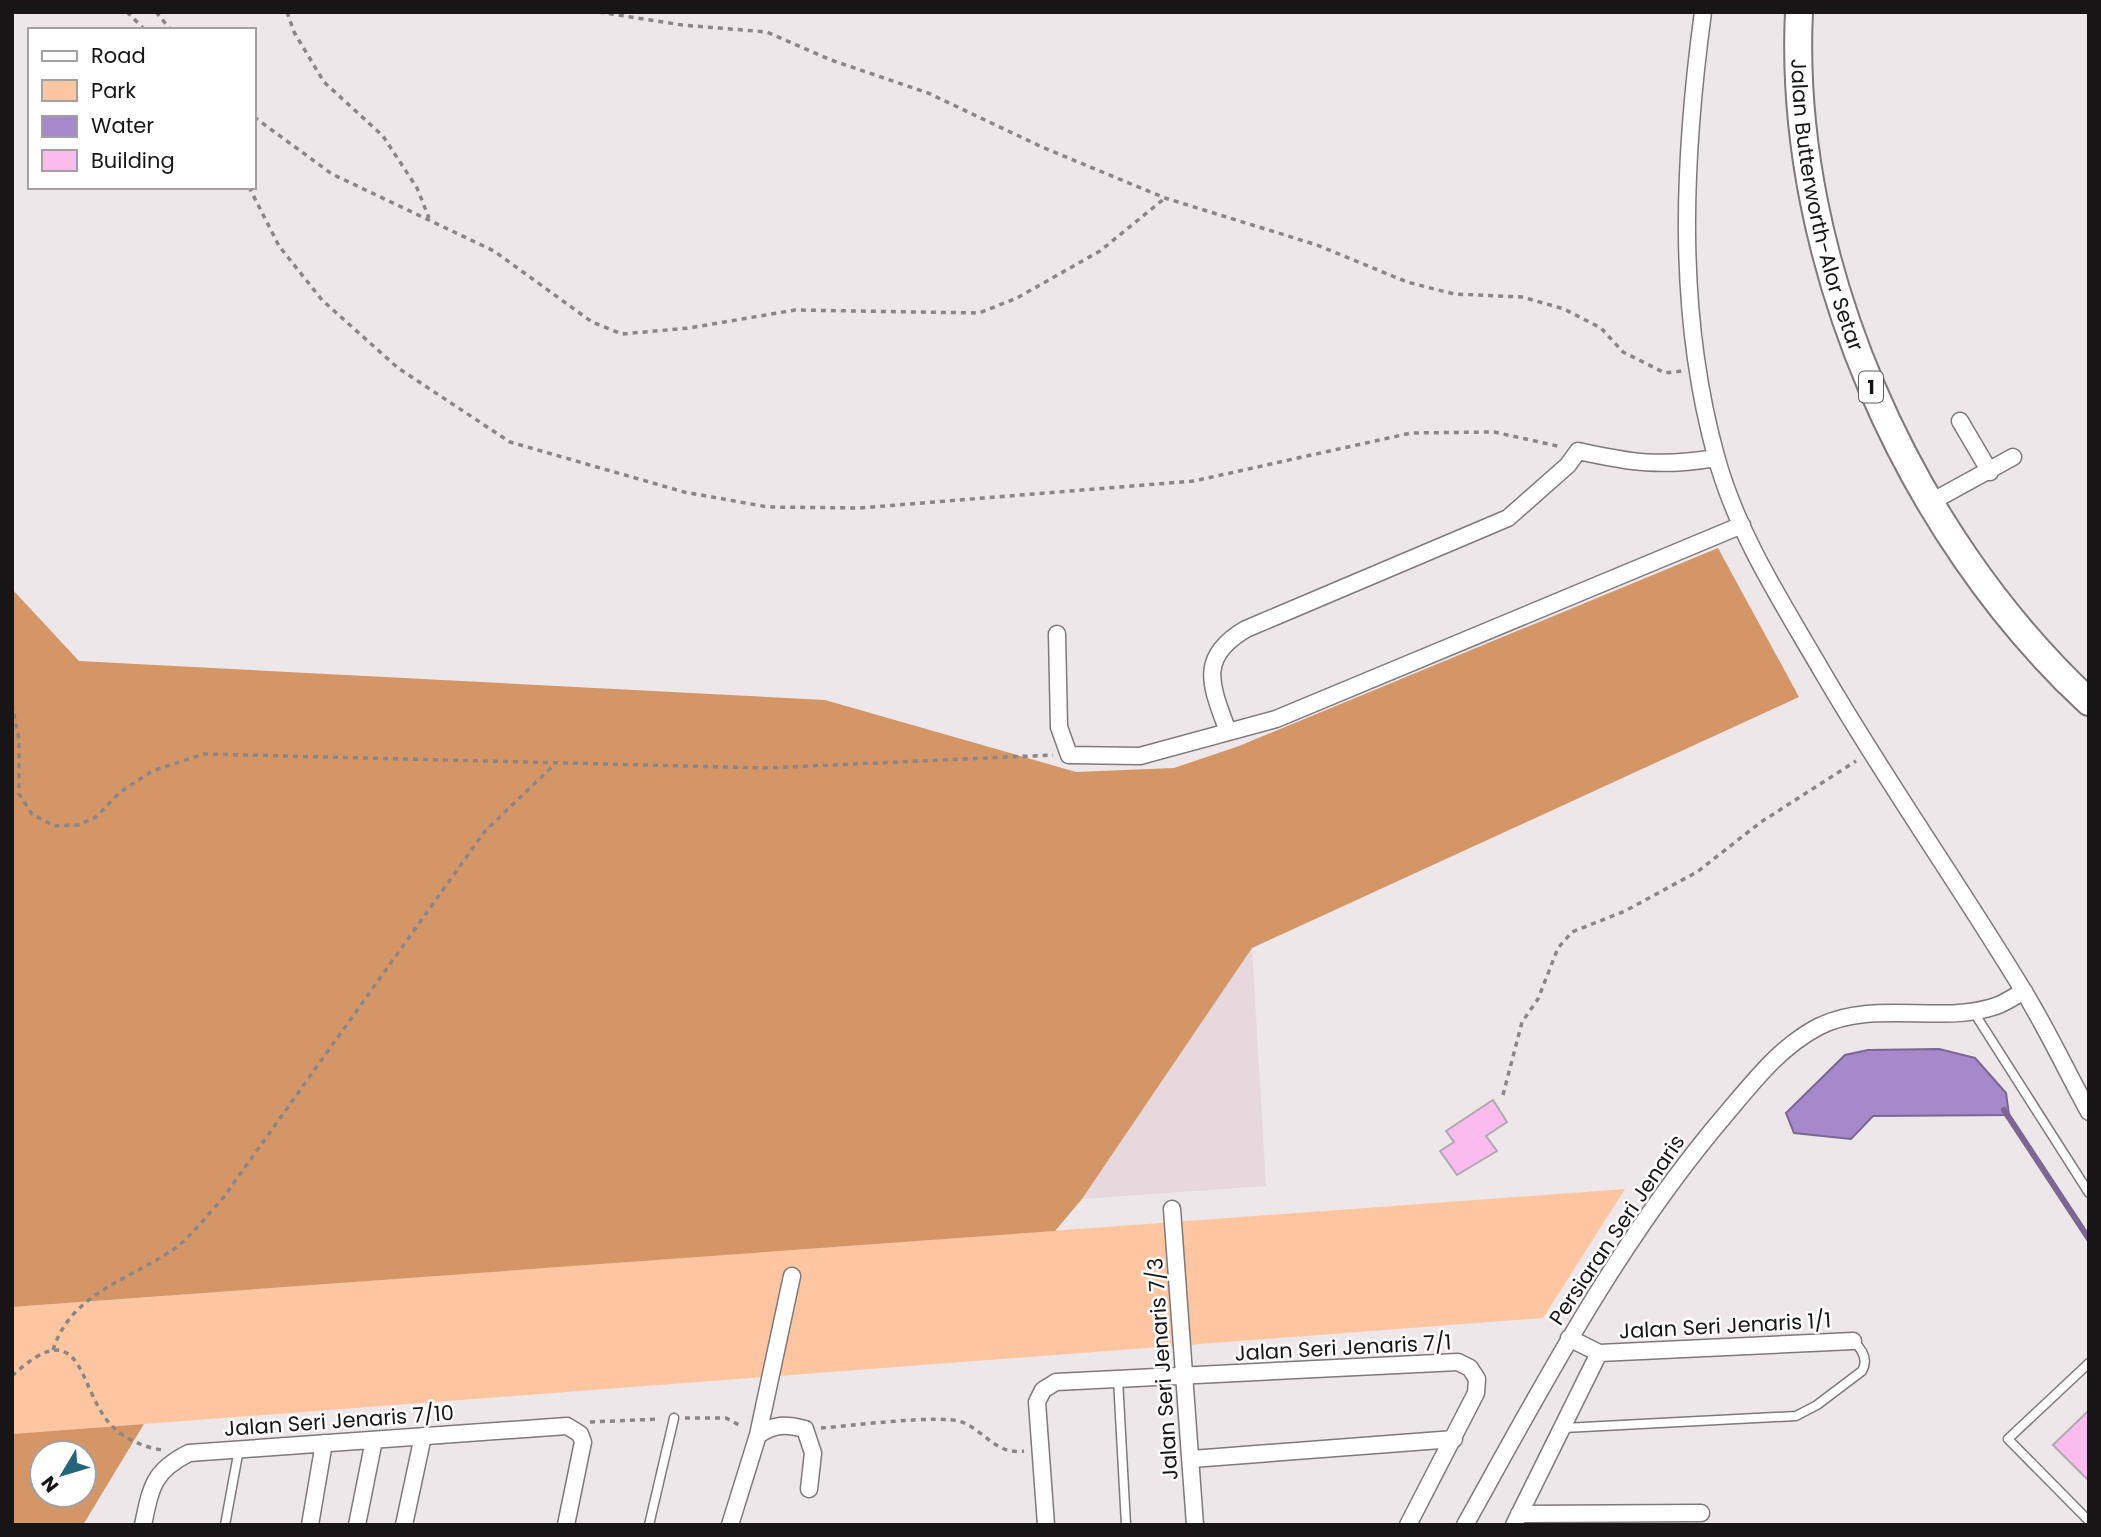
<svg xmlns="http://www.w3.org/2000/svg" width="2101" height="1537" viewBox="0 0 2101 1537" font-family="Poppins,sans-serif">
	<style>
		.built { fill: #e6d8dc }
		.green { fill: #fdc6a0 }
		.forest { fill: #d59667; fill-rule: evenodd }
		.water { fill: #a689ca; stroke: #7b6694; stroke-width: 2 }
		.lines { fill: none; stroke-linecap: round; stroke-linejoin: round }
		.stream { stroke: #7b6694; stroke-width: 6 }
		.building { fill: #fabbef; stroke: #aeaaad; stroke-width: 2 }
		.service-casing { stroke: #7e797a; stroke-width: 11 }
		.minor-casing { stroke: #7e797a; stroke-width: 19 }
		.primary-casing { stroke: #7e797a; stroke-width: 30 }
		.path { stroke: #8a8587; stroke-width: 3.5; stroke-dasharray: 5 5; stroke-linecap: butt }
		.service { stroke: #fff; stroke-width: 8 }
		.minor { stroke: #fff; stroke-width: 16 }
		.primary { stroke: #fff; stroke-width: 26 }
		.labels { text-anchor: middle; stroke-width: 5; stroke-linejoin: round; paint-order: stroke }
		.shield { fill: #fff; stroke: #5d5b5b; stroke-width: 2 }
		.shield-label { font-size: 19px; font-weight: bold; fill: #171515 }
		.street-label { font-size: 21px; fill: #171515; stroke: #fff }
	</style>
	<rect width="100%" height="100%" fill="#ede7e9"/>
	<path class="built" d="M1252,948L1266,1186L1082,1199Z"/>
	<path class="green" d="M1625,1189L1543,1318L12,1434V1307Z"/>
	<path class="forest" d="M1718,548L1799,697L1252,948L1082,1199L1055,1231L12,1307V589L79,661L825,700L1076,772L1174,768L1239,746Z
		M144,1424L83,1525H12V1434ZM42,1453H84V1495H42Z"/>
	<path class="water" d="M1939,1049L1975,1058L2006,1093L2009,1115L1873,1116L1851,1139L1794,1133L1786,1113L1845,1055L1868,1050Z"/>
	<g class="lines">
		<path class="stream" d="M2004,1110L2089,1239"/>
	</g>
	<path class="building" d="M1493,1100L1507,1122L1486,1136L1497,1151L1457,1175L1440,1151L1454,1142L1446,1131Z
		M2089,1410V1481L2053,1445Z"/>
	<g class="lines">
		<defs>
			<path id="service" d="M1973,1011L2089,1193
				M2089,1363L2008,1439L2089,1521
				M1118,1379L1126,1525
				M1564,1428L1796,1416L1817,1405L1862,1371C1869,1359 1862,1349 1853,1341
				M225,1525L239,1449
				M649,1525L674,1418"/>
			<path id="minor" d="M1703,12C1683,160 1676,311 1716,456C1737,534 1783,604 1823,673C1886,781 1958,883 2023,990C2047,1029 2067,1072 2089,1112
				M1960,421L1990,472
				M1931,502L2013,457
				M1057,634L1059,727L1069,755L1140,756L1276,719L1742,525
				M1228,732C1212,687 1196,658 1246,629L1508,518L1568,465L1578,451C1632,463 1661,467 1716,458
				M1172,1209L1195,1525
				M1599,1353L1853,1341
				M758,1435L792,1276
				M1192,1459L1454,1439
				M1519,1514L1701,1513
				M143,1525C151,1487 153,1471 189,1453L567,1426L580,1434L583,1442L566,1525
				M310,1525L324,1443
				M357,1525L374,1440
				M404,1525L423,1436
				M730,1525L758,1435C775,1424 785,1424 805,1429L813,1453L809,1489
				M1046,1525L1037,1402L1043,1390L1056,1382L1458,1362L1470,1368L1477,1379L1476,1393L1408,1525
				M1465,1525C1544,1383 1620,1238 1726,1114C1754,1081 1780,1047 1818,1027C1872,999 1941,1025 1996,1006C2005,1003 2015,996 2024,991
				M1514,1525L1599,1353L1569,1338"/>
			<g id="primary">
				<path id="s1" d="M1799,12C1787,260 1908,534 2089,702"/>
			</g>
		</defs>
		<use href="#service" class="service-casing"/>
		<use href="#minor" class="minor-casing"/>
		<use href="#primary" class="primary-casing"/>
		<path class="path" d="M127,12L145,30
			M156,12L171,30
			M287,12L294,32L324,82L383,136L417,188L429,218
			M599,12L682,25L767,32L831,60L928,93L1042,147L1165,198L1317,245L1407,282L1454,294L1522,297L1564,309L1601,328L1623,352L1665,373L1682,371
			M254,117L332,174L494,251L592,322L622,334L689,328L795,310L979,313L1017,298L1100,251L1165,198
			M249,187L279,246L322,300L398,368L510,442L684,492L768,507L860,508L1194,481L1411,433L1494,432L1562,447
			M12,704L19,740V794L32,814L54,826L78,825L96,817L119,793L152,771L204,754L765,768L1053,755
			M1503,1095L1522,1022L1538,999L1558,948L1572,932L1625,911L1697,872L1761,822L1856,761
			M53,1350C71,1293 129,1280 174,1249C192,1236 208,1214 223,1198L485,831L555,764
			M12,1376C86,1307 77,1394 114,1428C127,1440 146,1448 163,1450
			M685,1418H726L741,1426
			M590,1422L660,1419
			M821,1428C850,1426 941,1414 962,1422C986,1432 996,1455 1024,1451"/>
		<use href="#service" class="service"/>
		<use href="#minor" class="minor"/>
		<use href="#primary" class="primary"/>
	</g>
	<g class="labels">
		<rect class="shield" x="1859" y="371.5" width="24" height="31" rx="5"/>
		<g class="shield-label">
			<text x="1871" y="394">1</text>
		</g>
		<g class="street-label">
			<text dy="7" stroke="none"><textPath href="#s1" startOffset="196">Jalan Butterworth-Alor Setar</textPath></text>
			<text transform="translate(1617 1230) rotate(-56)" y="7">Persiaran Seri Jenaris</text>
			<text transform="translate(1725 1326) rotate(-3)" y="7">Jalan Seri Jenaris 1/1</text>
			<text transform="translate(1343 1348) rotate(-3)" y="7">Jalan Seri Jenaris 7/1</text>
			<text transform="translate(1163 1369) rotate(-94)" y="7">Jalan Seri Jenaris 7/3</text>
			<text transform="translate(339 1421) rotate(-4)" y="7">Jalan Seri Jenaris 7/10</text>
		</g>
	</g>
	<rect width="2101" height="1537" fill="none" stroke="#171515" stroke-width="28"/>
	<rect x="28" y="28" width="228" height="161" fill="#ffffff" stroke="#a2a1a1" stroke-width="2"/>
	<rect x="42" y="51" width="35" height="10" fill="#ffffff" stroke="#a2a1a1" stroke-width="2"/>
	<text x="91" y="63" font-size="21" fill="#171515">Road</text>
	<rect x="42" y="80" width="35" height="21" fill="#fdc6a0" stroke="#a2a1a1" stroke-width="2"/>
	<text x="91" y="98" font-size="21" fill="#171515">Park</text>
	<rect x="42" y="116" width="35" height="21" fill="#a689ca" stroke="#a2a1a1" stroke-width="2"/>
	<text x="91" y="133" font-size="21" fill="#171515">Water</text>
	<rect x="42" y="150" width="35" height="21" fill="#fabbef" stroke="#a2a1a1" stroke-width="2"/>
	<text x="91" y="168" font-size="21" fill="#171515">Building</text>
	<g transform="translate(63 1474) rotate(232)"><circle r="33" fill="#ffffff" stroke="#a2a1a1" stroke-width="2"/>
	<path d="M0-5L12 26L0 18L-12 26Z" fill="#236679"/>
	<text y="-10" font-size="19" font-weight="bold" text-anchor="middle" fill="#171515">N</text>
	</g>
</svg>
